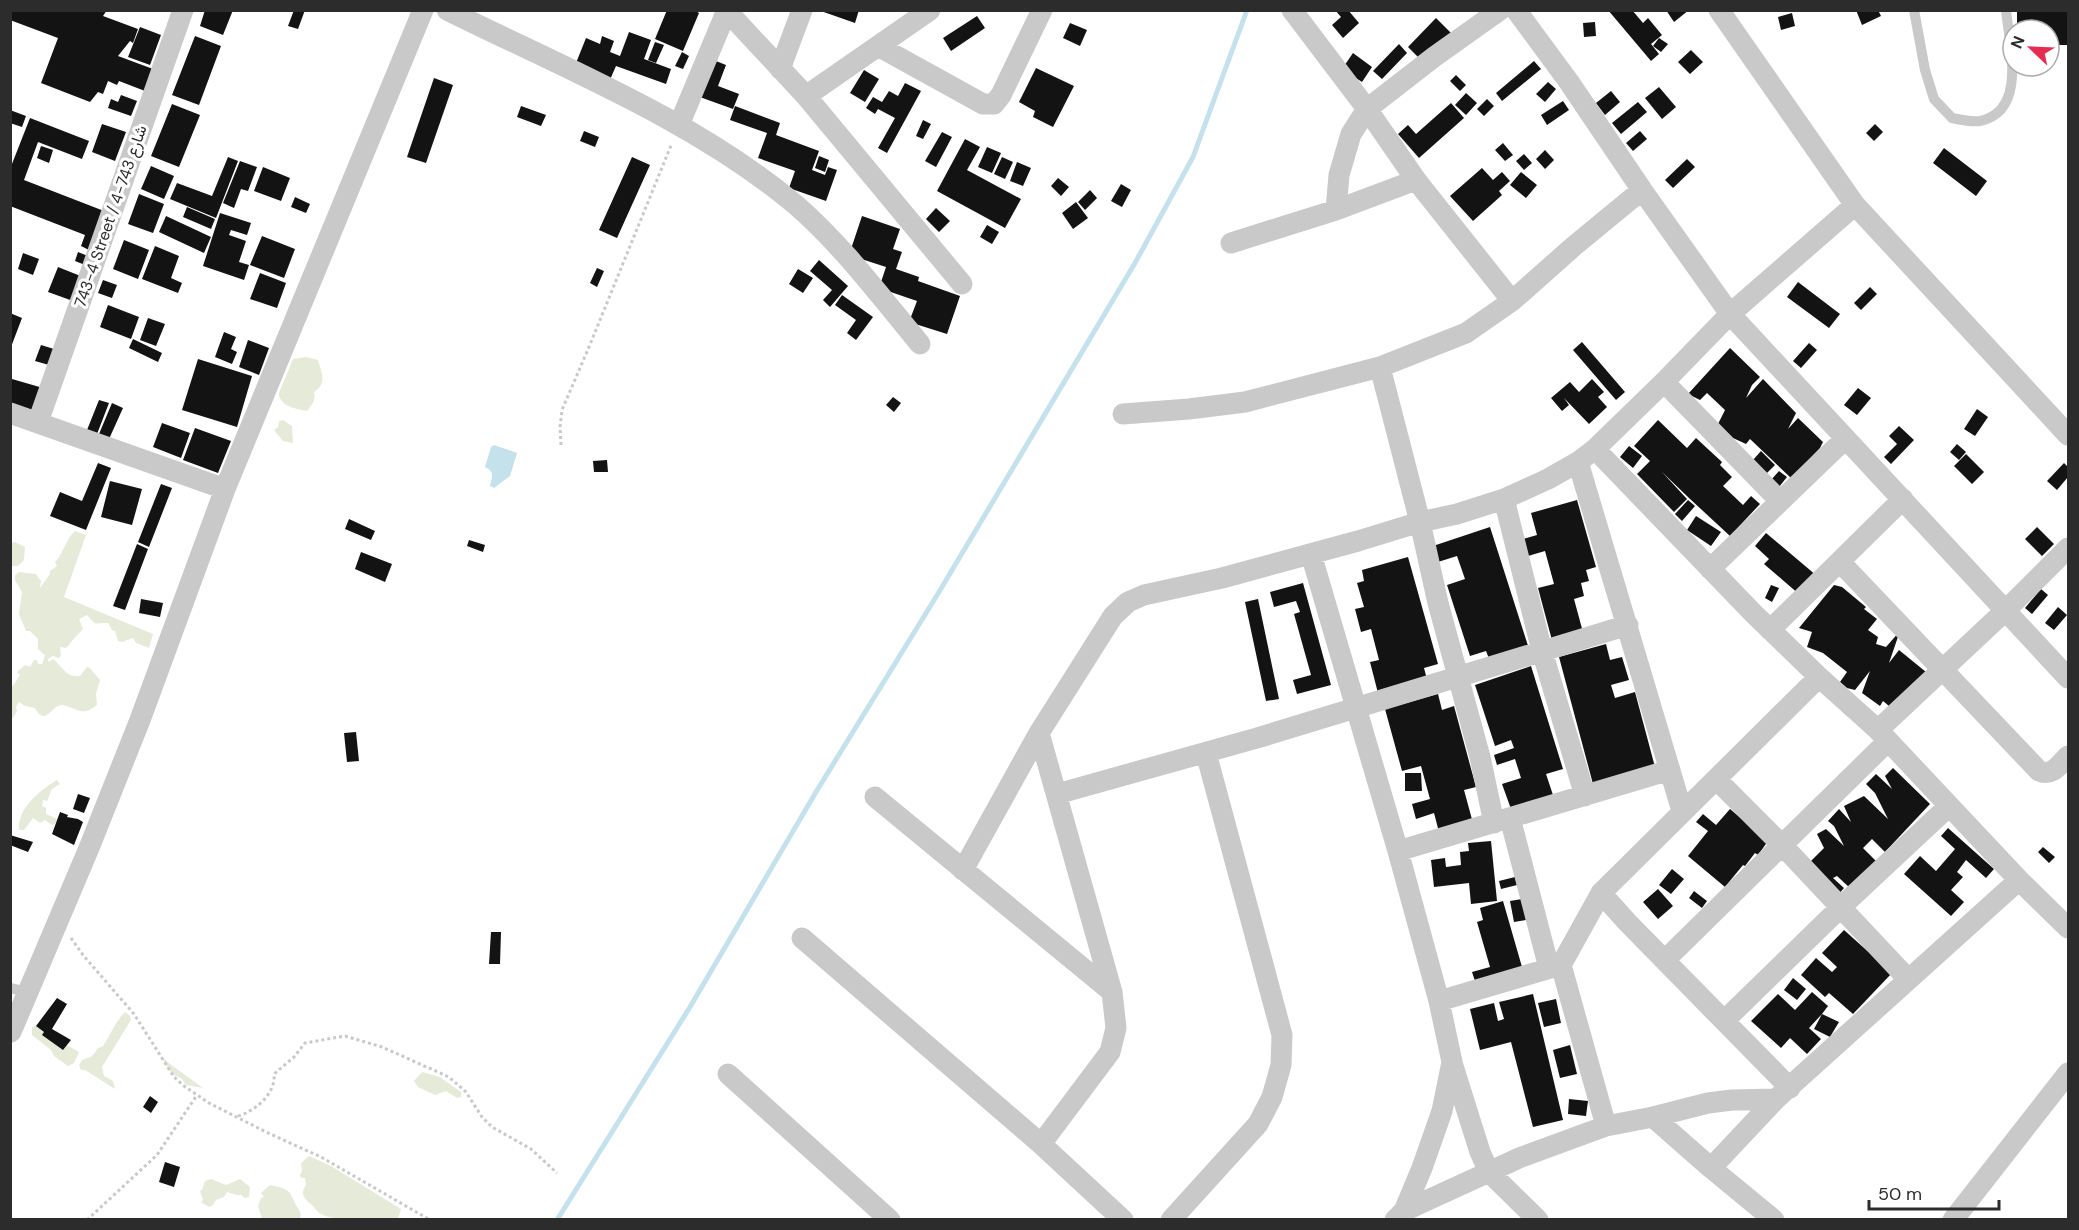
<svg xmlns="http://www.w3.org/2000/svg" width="2079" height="1230" viewBox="0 0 2079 1230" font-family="'DM Sans',Vazirmatn,sans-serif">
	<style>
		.green { fill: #e5ead9 }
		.water { fill: #c5e1eb }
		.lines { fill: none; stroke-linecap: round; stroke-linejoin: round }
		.stream { stroke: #c5e1eb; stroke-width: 5 }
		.building { fill: #131313 }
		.path { stroke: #c9c9c9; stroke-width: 3; stroke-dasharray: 3 3; stroke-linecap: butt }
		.lane { stroke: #c9c9c9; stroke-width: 10 }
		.street { stroke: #c9c9c9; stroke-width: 21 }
		.labels { text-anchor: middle; stroke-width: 6; stroke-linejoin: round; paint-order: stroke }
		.street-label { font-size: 16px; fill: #2c2c2c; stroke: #fff }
	</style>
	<rect width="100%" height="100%" fill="#fff"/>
	<path class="green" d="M306,357L318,360C321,372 328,383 314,392C316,400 312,405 307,411C296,409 279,406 279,393L293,359Z
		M283,420L292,426L293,443L283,441L274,430L278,427L279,421Z
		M75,531L86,535L64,597L153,634L149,648L136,643L133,638L122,642L118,641L115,631L112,630L108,623C94,622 98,628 87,615L79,619L83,629L71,642L69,645L66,648L60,647L61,656L58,658L53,656L48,659L49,662L53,659C62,666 66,678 80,676L87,667L90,668L100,680L96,694L97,705C81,718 76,707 62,705C52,704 46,728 35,708L25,706L19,702L16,707L17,711L13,718H11V683L13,686L20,675L17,672L25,665L30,667L34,660H37L38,664H42L45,655L38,649V639L30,631H26L19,614L22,592L15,580V575L19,572L36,574L41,581L40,588L50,574V571L57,566L55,562C64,553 65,540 75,531Z
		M15,542L25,547L24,560L18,566H11V543Z
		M57,780L60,784L52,789L47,801L43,800L42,806L46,808V814L57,819L56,823L52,825L45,820L40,823L33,818L24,830H19C17,809 40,790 57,780Z
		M125,1012L130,1016L131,1020L102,1067L104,1076L113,1081L115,1089L85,1070H81L79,1065L82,1060C90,1057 92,1058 97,1049L103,1046C110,1036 115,1022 125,1012Z
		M36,1026L63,1049L67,1045L79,1052L74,1063L68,1066L54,1056L51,1050L32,1035V1027Z
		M163,1058L170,1064L203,1088L186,1085L182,1079L172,1074L163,1060Z
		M422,1072L440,1077L461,1092V1097L457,1098L446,1091L435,1095L418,1087L414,1081Z
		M309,1156L331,1166L401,1209L398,1219C381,1220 334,1222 321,1214C318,1213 314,1207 311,1204C304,1199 300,1193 306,1185L305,1178H301L300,1175L302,1171L301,1163Z
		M211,1179L226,1185L240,1179L250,1187L249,1197L245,1198L241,1195H237L227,1192L224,1197L216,1200L213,1205L209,1207L201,1202L203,1200L200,1191L202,1190L205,1181Z
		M270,1185C288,1189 289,1189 296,1205C299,1211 302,1212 300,1219H262L258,1206L261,1198L264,1197L261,1193Z"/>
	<path class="water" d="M494,445L517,453L510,476L494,488L490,486C492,476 495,472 485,467L491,447Z"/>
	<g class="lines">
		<path class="stream" d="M557,1220L690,1007L816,792L939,592L1135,263L1193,157L1247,10"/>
	</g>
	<path class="building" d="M10,10H107L103,16L138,29L133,43L130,41L118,56L153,69L145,91L119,81L117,85L108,81L103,94L98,92L90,102L41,83L58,38L10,20Z
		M205,10H233L223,35L200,26Z
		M294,10H305L298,29L288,26Z
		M667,10H694L699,13L683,51L655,39Z
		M818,10H859L855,23Z
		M1335,10H1348L1359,23L1343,38L1332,25L1341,17Z
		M1608,10H1632L1643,23L1648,18L1662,35L1651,44L1659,54L1651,61Z
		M1666,10H1689L1674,22Z
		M1856,10H1878L1881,16L1862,25Z
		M2017,10H2068V45H2049V30H2017Z
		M1792,13L1795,26L1781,30L1778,17Z
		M977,16L985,28L951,51L943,38Z
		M1436,18L1453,35L1425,64L1408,47Z
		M1595,22L1596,36L1584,37L1583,23Z
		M1070,23L1087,30L1080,46L1063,38Z
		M140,27L161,35L150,65L128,57Z
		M629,32L651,40L644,59L671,69L666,84L616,66L609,82L574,68L586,38L600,44L602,36L614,41L610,52L620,56Z
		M195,36L221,46L199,105L172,95Z
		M1659,38L1668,44L1661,52L1653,46Z
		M655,42L664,45L656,63L648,60Z
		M1399,44L1407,53L1382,79L1373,71Z
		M1691,50L1703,62L1690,74L1678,62Z
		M682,52L689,56L683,69L675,66Z
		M1353,53L1372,67L1362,82L1342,69Z
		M711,59L726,65L718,86L739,94L733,109L697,96Z
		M1534,61L1541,69L1502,101L1496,93Z
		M1036,68L1074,86L1053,127L1033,117L1035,111L1019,102Z
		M864,70L879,79L865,102L850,93Z
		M1456,75L1466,85L1460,91L1450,81Z
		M434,78L453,85L426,163L407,157Z
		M1548,82L1556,89L1545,102L1536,94Z
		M905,83L921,91L887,153L878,148L895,118L878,109L875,114L866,108L873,97L882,102L889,91L898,96Z
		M1659,87L1676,107L1662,119L1645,98Z
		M1611,91L1620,102L1605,115L1596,103Z
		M1466,93L1477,103L1466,115L1455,105Z
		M121,95L137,101L131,116L108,108L111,99L118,102Z
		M1487,99L1494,106L1484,116L1477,109Z
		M1563,101L1569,110L1547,125L1541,115Z
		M1638,102L1647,112L1621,134L1612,123Z
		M1451,103L1464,118L1419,158L1398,134L1408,125L1416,134Z
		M172,104L200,115L179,167L151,156Z
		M521,106L546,115L541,126L517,117Z
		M735,106L780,123L776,135L819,151L812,170L825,175L828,167L837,170L826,201L789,188L795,171L758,158L767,133L730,120Z
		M10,110L26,116L22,127L10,123Z
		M30,118L89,141L82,159L38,142L24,180L104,211L89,250L81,246L85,235L10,206V169Z
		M923,120L931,124L923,139L916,136Z
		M102,124L126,132L115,161L92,152Z
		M1875,124L1883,132L1874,141L1866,133Z
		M584,131L599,137L595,147L580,141Z
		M1640,131L1647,139L1633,151L1626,143Z
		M942,132L952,137L936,167L925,161Z
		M965,139L980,147L967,170L1021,199L1005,228L937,191Z
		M1503,143L1513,155L1505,161L1495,150Z
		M41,146L53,150L49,163L37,158Z
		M987,147L1001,153L992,173L978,167Z
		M1944,148L1987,181L1976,196L1933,163Z
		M1545,150L1554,160L1545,169L1536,159Z
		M1524,154L1532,163L1524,170L1516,161Z
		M819,156L829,160L825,172L815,168Z
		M228,157L238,161L216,218L170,199L177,183L212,196Z
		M632,157L650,165L617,238L599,230Z
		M1002,157L1013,162L1005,179L994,174Z
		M1687,159L1695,167L1673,188L1665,180Z
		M240,161L257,167L248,191L241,189L234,208L223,203Z
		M1017,162L1031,168L1023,186L1010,181Z
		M151,166L174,176L164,199L141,189Z
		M263,167L290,178L281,201L254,191Z
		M1482,168L1493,180L1502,172L1510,181L1499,191L1502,195L1473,221L1450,196Z
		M1521,172L1537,185L1526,198L1510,185Z
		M1058,178L1069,187L1061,196L1051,186Z
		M1121,184L1131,190L1122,207L1111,201Z
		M1090,190L1097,198L1085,210L1078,202Z
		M139,194L164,204L153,233L128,224Z
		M295,197L310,204L306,213L291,207Z
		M1076,202L1088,218L1073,229L1062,213Z
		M187,207L215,219L211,229L183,217Z
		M936,208L950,221L939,232L926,219Z
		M220,213L251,223L247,235L231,230L229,235L246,241L239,262L249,265L244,280L203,266Z
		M166,216L211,237L204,253L159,232Z
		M862,216L900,229L893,249L902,252L896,269L919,277L918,281L960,296L947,334L909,322L917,301L879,288L886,267L849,255Z
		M987,225L999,232L992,244L980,237Z
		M262,236L295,249L284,278L250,265Z
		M124,240L149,250L138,279L113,269Z
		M155,246L179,256L171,278L182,283L178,293L142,279Z
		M78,252L88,256L85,265L75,261Z
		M23,253L39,259L33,275L18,269Z
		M819,260L848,286L830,307L823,300L832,290L810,271Z
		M58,267L83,277L73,301L48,292Z
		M597,268L604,271L597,287L590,283Z
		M798,269L813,278L803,293L789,284Z
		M260,273L286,283L277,308L250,299Z
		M103,280L117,285L112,298L98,293Z
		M1798,282L1840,314L1829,328L1787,297Z
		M1870,287L1877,294L1861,310L1854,303Z
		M842,295L873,317L856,340L847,333L856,320L835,305Z
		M108,305L139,317L131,339L100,327Z
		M10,313L22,318L11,347H10Z
		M148,318L165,324L156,346L140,340Z
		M224,332L236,337L231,349L237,352L232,364L215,357Z
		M133,339L162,353L158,362L129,348Z
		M248,340L269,348L259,375L239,367Z
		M1582,342L1625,392L1616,400L1573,350Z
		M1809,343L1817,350L1801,368L1793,361Z
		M41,345L54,349L49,365L35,361Z
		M1730,348L1760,377L1752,385L1746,398L1763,379L1796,413L1788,429L1798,418L1823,442L1820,448L1791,478L1750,439L1746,444L1733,438L1718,424L1725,410L1707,393L1700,400L1688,394Z
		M198,359L252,376L237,427L182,410Z
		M12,379L43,388L35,414L10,407Z
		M1592,379L1604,392L1598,397L1607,407L1589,424L1564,398L1569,405L1562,411L1551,398L1570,382L1579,392Z
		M1858,388L1871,398L1857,415L1844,405Z
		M893,397L901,403L894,412L886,405Z
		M99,400L109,403L97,434L87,430Z
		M112,403L123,408L109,439L99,434Z
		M1977,409L1988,417L1975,436L1964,429Z
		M1658,420L1687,448L1696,438L1722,462L1720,465L1732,477L1723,486L1743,505L1751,496L1760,504L1730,536L1689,498L1691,496L1689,498L1662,472L1687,499L1674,512L1637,474L1650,461L1634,446Z
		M162,423L190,433L181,458L153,447Z
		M1899,426L1914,440L1891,464L1884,457L1897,444L1889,436Z
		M195,428L231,441L218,473L183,460Z
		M1957,444L1966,452L1959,460L1950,452Z
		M1629,446L1642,456L1633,468L1620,457Z
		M1761,451L1775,465L1767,473L1753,460Z
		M1966,454L1984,472L1972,484L1954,466Z
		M607,460L608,472H594L593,461Z
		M98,463L111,468L86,530L50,516L60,492L82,501Z
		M2064,463L2068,467V477L2057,490L2047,481Z
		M1779,471L1787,477L1779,487L1771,480Z
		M110,481L142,489L132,525L101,517Z
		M161,484L172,488L149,547L138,542Z
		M1577,500L1596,567L1586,570L1589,581L1581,583L1584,596L1574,599L1584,636L1553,644L1538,588L1554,584L1545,551L1528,556L1523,539L1537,535L1531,513Z
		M1688,500L1695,506L1682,521L1675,514Z
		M1696,516L1721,532L1711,546L1687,530Z
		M349,519L375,531L371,540L345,529Z
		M1490,527L1529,649L1490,661L1486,651L1470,656L1447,585L1465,579L1457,556L1438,562L1433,546Z
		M2037,527L2054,544L2042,556L2025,539Z
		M1766,533L1817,576L1800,595L1764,564L1769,559L1755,546Z
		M469,540L485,545L483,552L467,546Z
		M137,544L148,549L125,610L113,606Z
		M361,552L392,564L385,582L355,569Z
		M1408,557L1438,664L1424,668L1428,683L1379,697L1370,662L1379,660L1371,629L1361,632L1355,609L1364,607L1357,583L1364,581L1362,570Z
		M1303,583L1331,685L1297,694L1293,680L1311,675L1294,614L1300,612L1296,601L1274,607L1270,592Z
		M1771,585L1779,588L1772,602L1765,598Z
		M1834,585L1842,587L1866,607L1864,609L1877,619L1868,630L1878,637L1876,644L1886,647L1900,631L1889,663L1899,650L1926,672L1895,711L1883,701L1880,706L1862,693L1870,671L1855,690L1847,688L1840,682L1847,672L1823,653L1807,647L1812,632L1799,628Z
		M2041,589L2048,595L2032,614L2025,608Z
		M141,599L163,603L160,617L139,613Z
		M1258,599L1279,699L1266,701L1245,602Z
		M2058,607L2067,615L2054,630L2045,623Z
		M1606,644L1610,660L1622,657L1629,680L1611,685L1615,698L1635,692L1655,767L1593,784L1559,657Z
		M1531,666L1563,769L1546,774L1553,795L1511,809L1502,784L1521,778L1515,759L1497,765L1494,755L1514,748L1511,740L1495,746L1475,685Z
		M1438,694L1442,710L1454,706L1476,787L1464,790L1473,823L1439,832L1434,813L1416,819L1412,804L1430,799L1421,766L1402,771L1385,709Z
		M356,732L359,761L347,762L344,733Z
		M1893,768L1930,804L1885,852L1872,839L1863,848L1876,861L1850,888L1837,876L1833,878L1844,888L1838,895L1807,865L1824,848L1817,834L1826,829L1844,846L1834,826L1828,821L1839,809L1851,822L1844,806L1864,796L1888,819L1875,793L1866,784L1876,774L1892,789L1885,776Z
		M1405,773H1421L1422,791H1405Z
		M78,794L90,798L84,813L73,809Z
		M1730,809L1768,841L1758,855L1755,853L1745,866L1743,865L1725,887L1688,856L1708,831L1696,822L1703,814L1716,825Z
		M60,812L68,815L67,817L78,819L83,822L74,845L52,834Z
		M1948,828L1994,869L1986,878L1966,860L1957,872L1963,877L1951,890L1964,902L1951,916L1904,874L1920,856L1936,871L1955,849L1941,836Z
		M10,835L33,842L28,852L10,845Z
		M1491,841L1497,901L1471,904L1469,883L1434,887L1431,860L1445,858L1446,867L1461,865L1460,852L1469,851L1468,843Z
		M2043,847L2055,857L2049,863L2038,852Z
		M1672,869L1684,879L1671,894L1659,885Z
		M1515,877L1517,885L1501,889L1499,881Z
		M1658,889L1673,906L1658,919L1643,902Z
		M1694,891L1707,901L1702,908L1689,898Z
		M1522,899L1526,920L1514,922L1510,901Z
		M1503,901L1522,967L1475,981L1472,972L1490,967L1477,922L1483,920L1480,908Z
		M1844,930L1892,973L1853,1014L1829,993L1825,997L1801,975L1816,958L1832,972L1837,967L1822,953Z
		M491,932H501L500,964H489Z
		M1793,978L1806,989L1797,1000L1784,990Z
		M1812,992L1828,1006L1822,1014L1839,1022L1830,1037L1814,1029L1822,1014L1809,1028L1821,1039L1807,1054L1790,1038L1781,1048L1751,1021L1778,994L1795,1010Z
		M1533,994L1563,1120L1533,1127L1511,1042L1480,1050L1470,1009L1494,1003L1498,1021L1504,1019L1499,1002Z
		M57,998L67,1004L52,1029L71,1040L63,1050L42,1035L44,1032L36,1026Z
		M1556,999L1561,1023L1544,1027L1538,1003Z
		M1570,1045L1577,1074L1560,1078L1553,1050Z
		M150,1096L158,1102L151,1113L143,1107Z
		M1569,1099L1588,1101L1586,1116L1568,1114Z
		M165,1162L180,1167L174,1187L159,1182Z"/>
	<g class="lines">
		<path class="path" d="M561,445L560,427L562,410L589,347L672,143
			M71,938L83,955L134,1014L174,1077L184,1086L209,1103L266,1132L321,1157L430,1220
			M238,1116C255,1111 276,1094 274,1074L294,1057L305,1043L345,1036L382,1047L449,1077L466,1092L482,1117L492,1127L531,1149L557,1173
			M87,1220L157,1155L197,1095"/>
		<path class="lane" d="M1914,10L1925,70L1934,99L1952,118C1961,120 1972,122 1980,121C2028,111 2009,44 2006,10
			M10,988L28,992"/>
		<path class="street" d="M447,10C564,68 696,121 796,205C843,246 880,296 920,344
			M726,10L806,96L962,284
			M1292,10L1367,109L1416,180L1512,301
			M1516,10L1569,82L1642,190L1730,314L2068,678
			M1719,10L1855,205L2068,435
			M878,46L983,104H994L1001,95L1042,10
			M780,69L802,10
			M806,96L930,10
			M679,125L727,10
			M1336,210L1339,175L1351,134L1367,109L1434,57L1500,10
			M1231,243L1336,210L1416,180
			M1380,367L1420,522L1438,603L1480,757L1494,823
			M1664,382L1780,501
			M10,413L225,489
			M1123,414L1189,409L1245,402L1380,367L1466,333L1512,301L1574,246L1642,190
			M38,422L183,10
			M1595,449L1753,613L1819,677L1878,730L2019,880L2068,928
			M1578,462L1682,811
			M1504,499L1542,651L1585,796
			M1311,554L1398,851L1439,1001L1452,1062L1442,1111L1422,1168L1404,1211L1395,1220
			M1841,563L2039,771C2052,777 2060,764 2068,756
			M1710,569L1845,439
			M1770,630L1903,499
			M1878,730L2006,610L2068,548
			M1039,733L1112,992L1116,1028L1110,1052L1041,1144
			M1716,779L1783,846L1908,979
			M1057,794L1257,738L1628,625
			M875,797L1112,992
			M1510,818L1549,968
			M1398,851L1670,770
			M963,870L1039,733L1113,616L1128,602L1144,595L1222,578L1358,541L1420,522L1457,514L1504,499L1548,479L1578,462L1595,449L1664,382L1730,314L1855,205
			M1601,893L1628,923L1790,1088
			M802,938L1041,1144L1123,1220
			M1665,960L1888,741
			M1439,1001L1561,965
			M1724,1021L1841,907L1949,806
			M11,1032L89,848L140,720L225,489L423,10
			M1452,1063L1480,1152L1489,1172L1519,1158L1606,1126L1653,1117L1711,1168L1774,1220
			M728,1074L890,1220
			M1653,1117L1708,1103L1732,1100L1776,1099
			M1606,1126L1561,965L1601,893L1819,677
			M1711,1168L1776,1099L2019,880
			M1404,1211L1489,1172L1538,1220
			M1171,1220L1258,1124L1272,1097L1281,1065L1282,1035L1206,753
			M1953,1220L2068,1073"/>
	</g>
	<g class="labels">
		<g class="street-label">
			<text transform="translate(110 216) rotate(-71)" y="6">743-4 Street / شارع 743-4</text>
		</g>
	</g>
	<rect width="2079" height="1230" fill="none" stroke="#2c2c2c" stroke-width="24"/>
	<g transform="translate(2031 48) rotate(293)"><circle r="28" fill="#ffffff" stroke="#ababab" stroke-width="1.5"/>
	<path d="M0-4.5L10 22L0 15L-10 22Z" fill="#e62c53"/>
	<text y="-9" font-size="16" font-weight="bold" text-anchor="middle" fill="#2c2c2c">N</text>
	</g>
	<path d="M1869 1200v9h130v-9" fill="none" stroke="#2c2c2c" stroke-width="3"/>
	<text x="1878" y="1200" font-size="18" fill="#2c2c2c" stroke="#ffffff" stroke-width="4.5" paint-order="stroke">50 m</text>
</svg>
